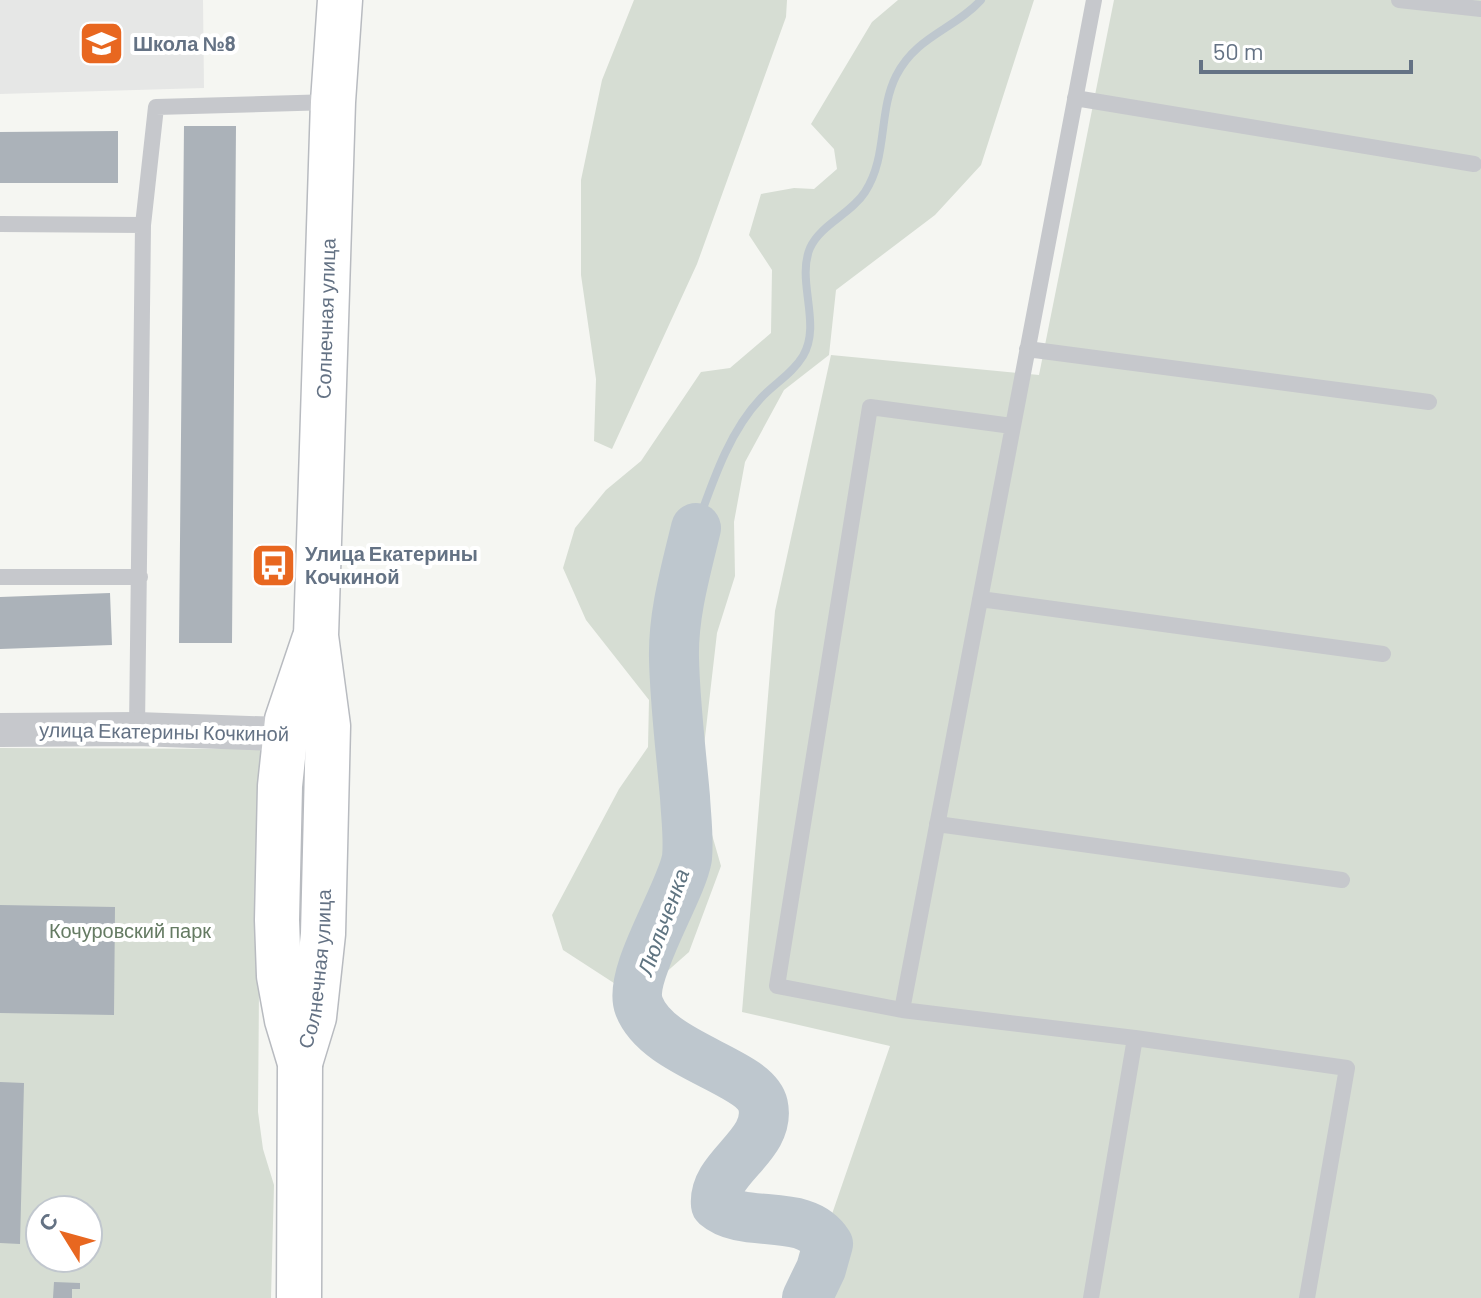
<svg xmlns="http://www.w3.org/2000/svg" width="1481" height="1298" viewBox="0 0 1481 1298" font-family="Barlow,sans-serif">
	<style>
		.built { fill: #e6e7e6 }
		.green { fill: #d6ddd3; fill-rule: evenodd }
		.lines { fill: none; stroke-linecap: round; stroke-linejoin: round }
		.stream { stroke: #bec7ce; stroke-width: 8 }
		.river { stroke: #bec7ce; stroke-width: 50 }
		.building { fill: #abb2b9 }
		.secondary-casing { stroke: #b8bbc0; stroke-width: 47 }
		.service { stroke: #c6c8cc; stroke-width: 16 }
		.minor { stroke: #c6c8cc; stroke-width: 34 }
		.secondary { stroke: #fff; stroke-width: 44 }
		.labels { text-anchor: middle; stroke-width: 8; stroke-linejoin: round; paint-order: stroke }
		.poi-label { font-size: 20px; font-weight: bold; fill: #647284; stroke: #fff; text-anchor: start }
		.street-label { font-size: 20px; fill: #647284; stroke: #fff }
		.park-label { font-size: 20px; fill: #657b63; stroke: #fff }
		.water-label { font-size: 22px; font-style: italic; fill: #5f7481; stroke: #fff }
	</style>
	<rect width="100%" height="100%" fill="#f5f6f2"/>
	<path class="built" d="M0,0H203L204,88L0,94Z"/>
	<path class="green" d="M634,0H787L786,17L697,264L612,449L594,441L596,379L581,275V180L602,80Z
		M898,0H1034L981,165L935,215L836,290L829,355L784,390L745,462L734,522L735,576L717,633L704,746L702,800L721,866L689,952L637,998L563,950L552,915L619,789L648,747L649,700L586,620L563,568L575,528L606,490L641,461L701,372L730,368L771,333L772,270L749,235L761,194L794,188L814,189L837,169L834,149L811,124L872,22Z
		M1114,0H1481V1298H803L890,1046L742,1012L775,611L831,355L1039,375Z
		M0,748L261,749L258,1112L263,1149L274,1185L271,1298H0ZM40,1210H88V1258H40Z"/>
	<g class="lines">
		<path class="stream" d="M696,528C712,484 728,433 761,398C775,383 792,374 803,356C822,324 796,281 810,248C821,224 851,214 865,192C888,157 878,112 896,76C916,36 955,29 981,0"/>
		<path class="river" d="M696,528C686,570 673,614 674,658C675,705 681,751 685,797C686,817 689,838 687,858C681,893 627,975 639,1006C658,1056 755,1070 763,1105C772,1146 712,1167 716,1205C745,1230 804,1206 828,1244L821,1269L807,1298"/>
	</g>
	<path class="building" d="M184,126H236L232,643H179Z
		M118,131V183H0V132Z
		M110,593L112,645L0,649V597Z
		M0,905L115,907L114,1015L0,1013Z
		M0,1082L24,1083L20,1244L0,1243Z
		M54,1282L80,1283V1289H72V1298H53Z"/>
	<g class="lines">
		<defs>
			<g id="secondary">
				<path id="s1" d="M300,1063L314,1017L323,934L328,726L316,636L333,102L340,0"/>
				<path d="M299,1298L300,1063L287,1020L279,976L277,920L280,786L287,720L314,640"/>
			</g>
		</defs>
		<use href="#secondary" class="secondary-casing"/>
		<path class="service" d="M1094,0L902,1010L1135,1038
			M1399,0L1481,9
			M1075,98L1474,164
			M0,224L143,225
			M1027,349L1429,402
			M0,577H140
			M980,599L1383,654
			M137,729L143,225L156,107L332,102
			M937,824L1342,880
			M902,1010L777,986L870,407L1012,426
			M1091,1298L1135,1038L1347,1068L1307,1298"/>
		<path class="minor" d="M0,730L137,729L307,735"/>
		<use href="#secondary" class="secondary"/>
	</g>
	<defs>
		<symbol id="school-square" viewBox="-11 -11 22 22"><rect x="-9" y="-9" width="18" height="18" rx="4" fill="#e86720" stroke="#fff"/><path d="M0-5L7-2L0 1L-7-2ZM-4 1L0 2.5L4 1V4Q0 6-4 4Z" fill="#fff"/></symbol>
		<symbol id="bus-square" viewBox="-11 -11 22 22"><rect x="-9" y="-9" width="18" height="18" rx="4" fill="#e86720" stroke="#fff"/><path d="M-5-6H5V4H4V6H2V4H-2V6H-4V4H-5ZM-3.5-4V0h7V-4ZM-3.5 1.2v1.5H-2V1.2ZM2 1.2v1.5H3.5V1.2Z" fill="#fff"/></symbol>
	</defs>
	<g fill-rule="evenodd">
		<use href="#school-square" x="76" y="18" width="51" height="51"/>
		<use href="#bus-square" x="248" y="540" width="51" height="51"/>
	</g>
	<g class="labels">
		<g class="poi-label">
			<text x="133" y="51">Школа №8</text>
			<text x="305" y="561">Улица Екатерины<tspan x="305" dy="23">Кочкиной</tspan></text>
		</g>
		<g class="street-label">
			<text dy="7" stroke="none"><textPath href="#s1" startOffset="748">Солнечная улица</textPath></text>
			<text transform="translate(164 732) rotate(1)" y="7">улица Екатерины Кочкиной</text>
			<text dy="7" stroke="none"><textPath href="#s1" startOffset="96">Солнечная улица</textPath></text>
		</g>
		<g class="park-label">
			<text x="130" y="938">Кочуровский парк</text>
		</g>
		<g class="water-label">
			<text transform="translate(663 922) rotate(-70)" y="8">Люльченка</text>
		</g>
	</g>
	<g transform="translate(64 1234) rotate(307)"><circle r="38" fill="#ffffff" stroke="#c1c7ce" stroke-width="2"/>
	<path d="M0-6L14 30L0 20L-14 30Z" fill="#e86720"/>
	<text y="-12" font-size="22" font-weight="bold" text-anchor="middle" fill="#647284">С</text>
	</g>
	<path d="M1201 60v12h210v-12" fill="none" stroke="#647284" stroke-width="4"/>
	<text x="1213" y="60" font-size="24" fill="#647284" stroke="#ffffff" stroke-width="6" paint-order="stroke">50 m</text>
</svg>
